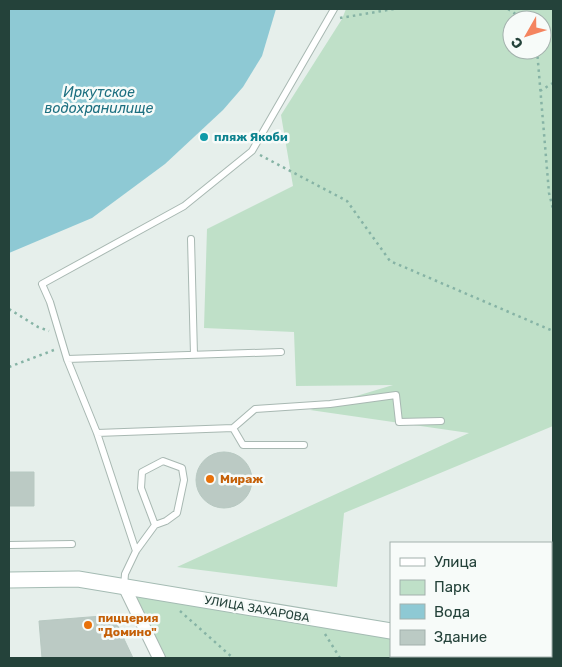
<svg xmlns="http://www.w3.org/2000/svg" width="562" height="667" viewBox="0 0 562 667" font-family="Rubik,sans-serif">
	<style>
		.green { fill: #bfe0c8; fill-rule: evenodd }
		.water { fill: #8ec9d4 }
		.building { fill: #bbcac4; stroke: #b8c9c2 }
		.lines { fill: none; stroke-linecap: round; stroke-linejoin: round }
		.service-casing { stroke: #a8b8b2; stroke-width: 8 }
		.minor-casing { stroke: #a8b8b2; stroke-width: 14 }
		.secondary-casing { stroke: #a4bbb3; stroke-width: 17 }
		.path { stroke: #86b3a5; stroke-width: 2.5; stroke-dasharray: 2.5 4; stroke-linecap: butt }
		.service { stroke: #fff; stroke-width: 6 }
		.minor { stroke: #fff; stroke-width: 12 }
		.secondary { stroke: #fff; stroke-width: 15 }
		.culture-dot { fill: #0f9aa8; stroke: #f7fbf9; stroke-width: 2 }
		.food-dot { fill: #e8710a; stroke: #f7fbf9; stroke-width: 2 }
		.labels { text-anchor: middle; stroke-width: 5; stroke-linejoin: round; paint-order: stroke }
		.culture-label { font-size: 12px; font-weight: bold; fill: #0d838f; stroke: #f7fbf9; text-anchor: start }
		.food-label { font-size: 12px; font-weight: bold; fill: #c56008; stroke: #f7fbf9; text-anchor: start }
		.street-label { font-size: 12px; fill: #24423a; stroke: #f7fbf9 }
		.water-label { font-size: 14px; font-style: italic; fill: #1c6f80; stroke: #f7fbf9 }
	</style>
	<rect width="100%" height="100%" fill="#e6efeb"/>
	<path class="green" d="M346,9H553V426L344,513L337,587L177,567L469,433L310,410L393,385L296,386L294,332L204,328L207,229L293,186L281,115L342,19ZM512,20H542V50H512Z
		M124,586L391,631V656H551L553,658H159Z"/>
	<path class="water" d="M9,9H276L262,56L243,87L223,110L165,164L92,218L9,253Z"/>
	<path class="building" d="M196 480a28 28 0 1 1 56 0a28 28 0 1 1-56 0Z
		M9,472H34V506H9Z
		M102,616L116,622L133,658H42L39,621Z"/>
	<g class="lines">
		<defs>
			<path id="service" d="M191,239L194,355
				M67,359L281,352
				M233,428L243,445H304
				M97,433L233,428L255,409L330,404L396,395L399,422L441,421
				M9,545L72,544
				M136,551L97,433L67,359L50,302L42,284L184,206L252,151L334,9
				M124,586L125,574L136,551L155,525L166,521L177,513L184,480L182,468L163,461L142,472L141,488L155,525"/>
			<path id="minor" d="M124,586L159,658"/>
			<path id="secondary" d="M9,580L78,579L391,631
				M551,655H553"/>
		</defs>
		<use href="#service" class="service-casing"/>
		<use href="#minor" class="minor-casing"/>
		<use href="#secondary" class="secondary-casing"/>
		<path class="path" d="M508,9L517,15
			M340,18L394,9
			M537,50L549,193L553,209
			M540,91L553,83
			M260,155L347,201L390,261L553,331
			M9,309L38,327L49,331
			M9,367L54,350
			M180,611L233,658
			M325,634L340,658"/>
		<use href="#service" class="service"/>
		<use href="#minor" class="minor"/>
		<use href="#secondary" class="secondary"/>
	</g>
	<circle class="culture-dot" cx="204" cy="137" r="5"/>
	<g class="food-dot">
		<circle cx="210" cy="479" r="5"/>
		<circle cx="88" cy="625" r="5"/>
	</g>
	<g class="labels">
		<g class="culture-label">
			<text x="214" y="141">пляж Якоби</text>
		</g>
		<g class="food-label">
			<text x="220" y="483">Мираж</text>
			<text x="98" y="622">пиццерия<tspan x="98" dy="14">"Домино"</tspan></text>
		</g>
		<g class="street-label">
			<text transform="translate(257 609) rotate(10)" y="4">УЛИЦА ЗАХАРОВА</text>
		</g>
		<g class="water-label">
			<text x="99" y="97">Иркутское<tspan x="99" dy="16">водохранилище</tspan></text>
		</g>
	</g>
	<rect width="562" height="667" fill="none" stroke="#24423a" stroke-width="20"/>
	<rect x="390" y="542" width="162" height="115" fill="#f7fbf9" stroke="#a3b1ad"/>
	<rect x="400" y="558" width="25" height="8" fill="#ffffff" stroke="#a3b1ad"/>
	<text x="434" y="567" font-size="15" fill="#24423a">Улица</text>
	<rect x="400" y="580" width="25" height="15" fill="#bfe0c8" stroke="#a3b1ad"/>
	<text x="434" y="592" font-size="15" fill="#24423a">Парк</text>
	<rect x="400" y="604" width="25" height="15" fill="#8ec9d4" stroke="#a3b1ad"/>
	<text x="434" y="617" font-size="15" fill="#24423a">Вода</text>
	<rect x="400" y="630" width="25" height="15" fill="#bbcac4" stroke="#a3b1ad"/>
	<text x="434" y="642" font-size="15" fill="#24423a">Здание</text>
	<g transform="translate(527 35) rotate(231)"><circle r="24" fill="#f7fbf9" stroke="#a3b1ad"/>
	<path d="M0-4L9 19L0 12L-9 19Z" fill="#f4845f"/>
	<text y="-8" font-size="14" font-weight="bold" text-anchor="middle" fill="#24423a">С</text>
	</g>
</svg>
